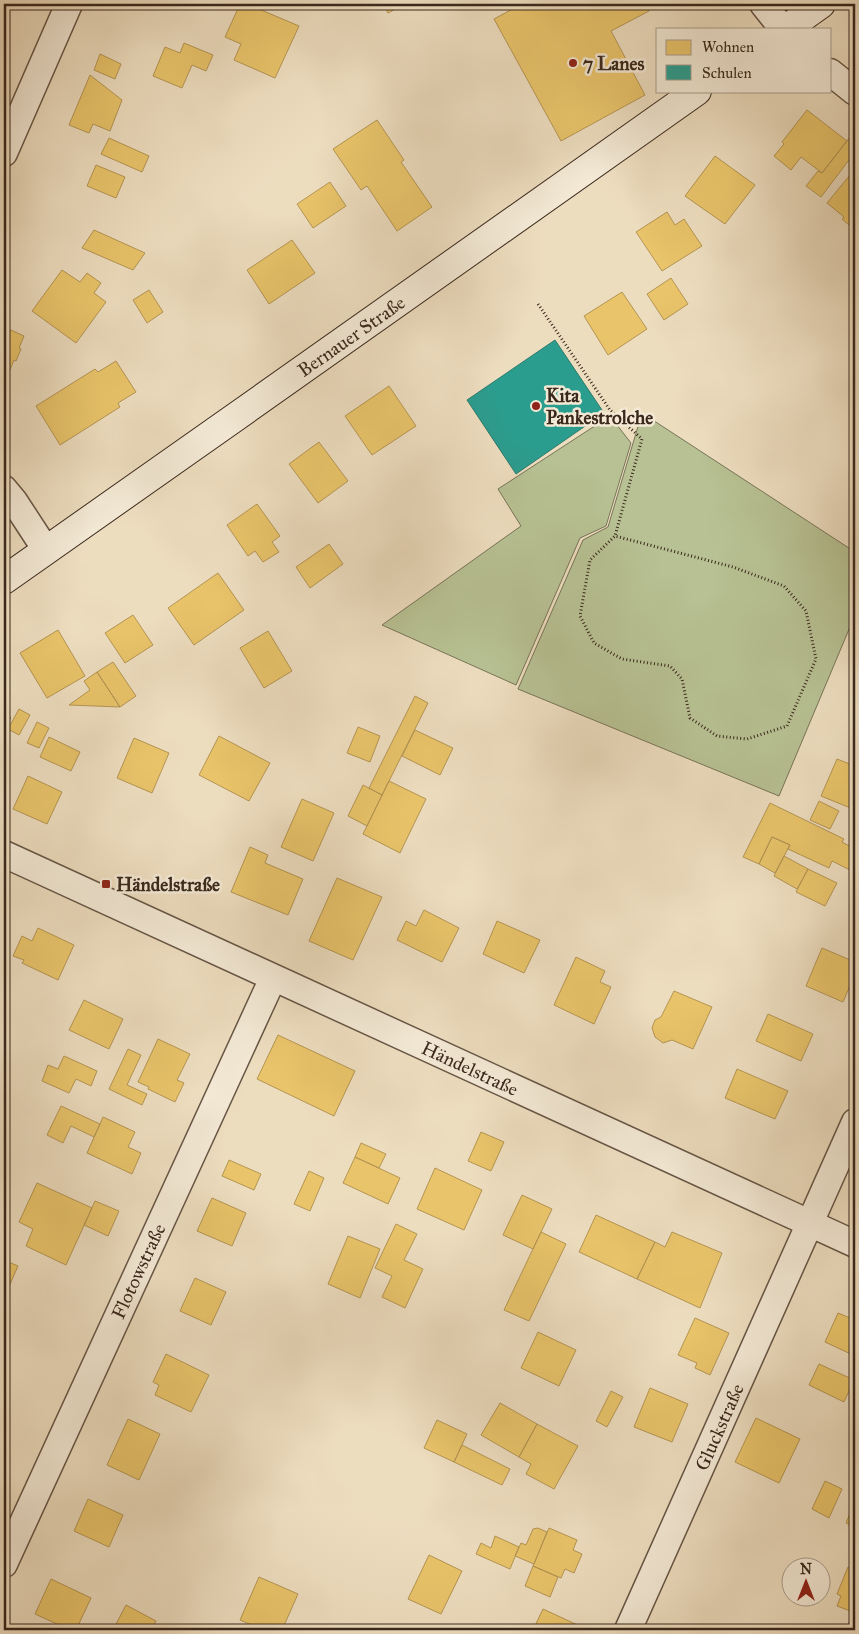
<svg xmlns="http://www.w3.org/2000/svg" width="859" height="1634" viewBox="0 0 859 1634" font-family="'IM FELL Great Primer',serif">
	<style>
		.green { fill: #b7c193; stroke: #787458 }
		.homes { fill: #e9c46a; stroke: #b49553 }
		.schools { fill: #2a9d8f; stroke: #2f7a6c }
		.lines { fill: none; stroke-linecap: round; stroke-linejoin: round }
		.street-casing { stroke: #675545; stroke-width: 29 }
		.secondary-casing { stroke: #3a281c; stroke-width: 30 }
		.path { stroke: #3a281c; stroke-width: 3; stroke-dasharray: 1 2.5; stroke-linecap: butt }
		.street { stroke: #f3e9d5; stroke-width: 26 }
		.secondary { stroke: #f3e9d5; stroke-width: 28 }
		.poi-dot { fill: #8f2418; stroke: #f3e9d5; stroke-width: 2 }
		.labels { text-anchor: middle; stroke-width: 5; stroke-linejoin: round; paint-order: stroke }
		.poi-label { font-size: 19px; font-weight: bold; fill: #3a281c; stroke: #f3e9d5; text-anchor: start }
		.street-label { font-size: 19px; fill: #3a281c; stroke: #f3e9d5 }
	</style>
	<rect width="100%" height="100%" fill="#edddbf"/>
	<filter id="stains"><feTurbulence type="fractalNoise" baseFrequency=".004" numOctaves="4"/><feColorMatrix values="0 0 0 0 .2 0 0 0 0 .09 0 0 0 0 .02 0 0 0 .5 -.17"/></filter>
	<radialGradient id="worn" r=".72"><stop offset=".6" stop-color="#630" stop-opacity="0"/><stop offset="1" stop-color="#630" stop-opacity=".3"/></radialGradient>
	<path class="green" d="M642,413L855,552V615L779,796L518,689L583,540L608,527Z
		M610,416L631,443L606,526L580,538L516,685L382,625L521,526L498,489Z"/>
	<path class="homes" d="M240,4H247L299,26L275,78L234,60L241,44L225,37Z
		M383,4H397L399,7L388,13Z
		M522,4H645L649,11L611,31L645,95L561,141L494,19Z
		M184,43L213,55L206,71L192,65L182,88L153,76L165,47L180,53Z
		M100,54L121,64L115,79L94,70Z
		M90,75L122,100L110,131L93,124L89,133L69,125Z
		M807,110L847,141L822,173L801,157L791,170L774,156L784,144L782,142Z
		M377,120L404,160L401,162L432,207L397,231L367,186L361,190L333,149Z
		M853,133L855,134V152L821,197L806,186L818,171L822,173Z
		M109,138L149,156L142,172L101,154Z
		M715,156L755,185L725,224L685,196Z
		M96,165L125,177L116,198L87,186Z
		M855,169V230L842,219L844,217L827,203Z
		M330,182L346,206L313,228L297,204Z
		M667,212L675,225L684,219L702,246L662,271L636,232Z
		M94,230L145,253L133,270L82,248Z
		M292,240L315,273L269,304L247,270Z
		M62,270L80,282L87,273L101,283L94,293L106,302L76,343L32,311Z
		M671,278L688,304L664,320L647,294Z
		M149,290L163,312L147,323L133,300Z
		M622,292L647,329L608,355L584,316Z
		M4,327L24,336L19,348L21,349L16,361L14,360L9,372L4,369Z
		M116,361L136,392L118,403L120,407L60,445L36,406L95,369L98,372Z
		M389,386L416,426L372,455L345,416Z
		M319,442L348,481L318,503L289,464Z
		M257,504L280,536L272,542L279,552L263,562L255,551L248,556L227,525Z
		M329,544L343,564L310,588L296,567Z
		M218,573L244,610L194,645L168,608Z
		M133,615L153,645L125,663L105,633Z
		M58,630L85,676L47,698L20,653Z
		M268,631L292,671L264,688L240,648Z
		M113,662L136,696L120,707L97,672Z
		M97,672L120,707L69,705L90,690L84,681Z
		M415,696L428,703L382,795L369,788Z
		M19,709L30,715L19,735L8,729Z
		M4,710L11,718L4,726Z
		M37,722L49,728L39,748L27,743Z
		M358,727L380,736L370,762L347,753Z
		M415,730L453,748L440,775L402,756Z
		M219,736L270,763L249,801L199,775Z
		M49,737L80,752L71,771L40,757Z
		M134,738L169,753L152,793L117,778Z
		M837,759L855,766V803L853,809L821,796Z
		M28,776L62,792L47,824L13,809Z
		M389,781L426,799L400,853L363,834Z
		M363,785L382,795L367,826L348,816Z
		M302,799L334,813L313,861L281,847Z
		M819,801L839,811L830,829L810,820Z
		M770,803L844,839L842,842L855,849V865L852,871L832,861L829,868L788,849L790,845L772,837L759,864L743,857Z
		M772,837L790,845L775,873L759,864Z
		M250,847L268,855L265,863L303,879L288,915L231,892Z
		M784,856L808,869L797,889L774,876Z
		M808,869L837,883L825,906L796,892Z
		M337,878L382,897L353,960L309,941Z
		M424,910L459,928L442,962L397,940L406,921L416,926Z
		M497,921L540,940L524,973L483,954Z
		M38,928L74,945L58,980L22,963L24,960L13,956L22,936L32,941Z
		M822,948L855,962V974L843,1002L806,986Z
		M576,957L605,971L600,982L611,987L594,1024L554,1005Z
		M674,991L712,1007L693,1049L672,1040L663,1043L655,1037L652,1028L655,1020L661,1017Z
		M84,1000L123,1019L109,1049L69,1030Z
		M768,1014L813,1034L801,1061L756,1041Z
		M278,1035L355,1071L334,1116L257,1079Z
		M158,1039L190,1054L177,1080L184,1083L175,1102L148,1089L149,1087L138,1082Z
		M128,1049L141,1055L127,1085L147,1094L142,1105L109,1089Z
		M64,1056L97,1071L91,1086L76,1079L69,1093L42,1081L48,1065L58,1069Z
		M737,1069L788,1091L775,1119L725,1098Z
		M61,1106L100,1124L94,1137L71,1126L63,1143L47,1135Z
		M103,1117L135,1132L128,1147L141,1153L132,1174L87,1153Z
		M481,1132L504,1142L491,1171L468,1161Z
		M361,1143L386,1154L379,1168L355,1157Z
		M355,1157L400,1178L388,1204L343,1183Z
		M229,1160L261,1174L254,1190L222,1176Z
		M435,1168L482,1190L464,1230L417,1209Z
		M309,1171L324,1178L310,1211L294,1204Z
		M37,1183L92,1208L66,1265L26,1246L33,1229L19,1222Z
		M522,1195L552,1209L533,1249L503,1235Z
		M212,1198L246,1213L232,1246L197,1231Z
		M95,1201L119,1211L108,1236L84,1225Z
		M596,1215L655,1242L637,1279L579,1252Z
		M396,1224L417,1234L404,1260L423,1269L405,1308L382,1297L392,1276L375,1268Z
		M541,1232L566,1244L529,1321L504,1310Z
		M672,1232L722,1253L700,1308L637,1279L655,1242L665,1247Z
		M348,1236L380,1249L360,1298L328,1284Z
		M4,1260L18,1266L4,1298Z
		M195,1278L226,1292L211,1325L180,1311Z
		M838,1313L855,1320V1356L825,1342Z
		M695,1318L729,1333L710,1375L695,1368L697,1363L678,1355Z
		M538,1332L576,1350L559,1386L521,1368Z
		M166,1354L209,1375L191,1412L155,1395L159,1385L153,1382Z
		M819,1364L854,1380L844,1402L809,1385Z
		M650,1388L688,1404L672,1442L634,1427Z
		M611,1391L623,1397L607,1427L596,1421Z
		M500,1403L537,1424L519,1457L481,1435Z
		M756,1418L800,1439L779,1483L735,1462Z
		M128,1419L160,1434L139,1480L107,1465Z
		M437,1420L467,1434L454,1462L424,1448Z
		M537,1424L578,1446L554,1489L526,1474L531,1464L519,1457Z
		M462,1445L510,1469L502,1485L454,1462Z
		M825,1481L842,1489L829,1518L812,1509Z
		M88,1499L123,1515L109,1547L74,1531Z
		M855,1501V1527L846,1523Z
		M538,1528L547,1532L534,1564L515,1556L521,1543L526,1545L533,1529Z
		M549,1528L577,1540L573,1550L582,1554L574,1573L565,1569L561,1578L533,1566Z
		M495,1536L519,1547L510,1569L476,1554L481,1543L491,1548Z
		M429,1555L462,1571L441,1614L408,1599Z
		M855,1563V1628L848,1625L853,1612L837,1606L841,1596L837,1594L848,1567L853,1569Z
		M533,1566L558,1577L550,1597L525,1586Z
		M259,1577L298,1594L282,1630H263L240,1620Z
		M51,1579L91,1598L76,1630H70L35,1614Z
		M126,1605L156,1621L151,1630H118L114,1628Z
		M543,1609L584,1628L582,1630H533Z
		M756,1625L768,1630H754Z"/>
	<path class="schools" d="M555,340L604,413L516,474L467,400Z"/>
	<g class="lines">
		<defs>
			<path id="street" d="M763,4L783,29
				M830,72L855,92
				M4,153L69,4
				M4,489L14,501L46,550
				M4,854L855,1244
				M4,1564L273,978
				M628,1630L855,1122"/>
			<path id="secondary" d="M786,29L821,4
				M4,580C235,417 467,255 697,91"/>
		</defs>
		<use href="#street" class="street-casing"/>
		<use href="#secondary" class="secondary-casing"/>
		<path class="path" d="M538,304L610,410L642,439L615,536L590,560L580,616L594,643L622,659L670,666L682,679L690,718L717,736L747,739L787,726L816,659L806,611L784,586L733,567L615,536"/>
		<use href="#street" class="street"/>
		<use href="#secondary" class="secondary"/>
	</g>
	<g class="poi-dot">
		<circle cx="573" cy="63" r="5"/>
		<circle cx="536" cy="406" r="5"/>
		<rect x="101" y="879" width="10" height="10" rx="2.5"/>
	</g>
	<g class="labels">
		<g class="poi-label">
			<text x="583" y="70">7 Lanes</text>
			<text x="546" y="402">Kita<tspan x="546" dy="22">Pankestrolche</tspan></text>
			<text x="116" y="891">Händelstraße</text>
		</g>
		<g class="street-label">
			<text transform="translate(351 336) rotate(-35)" y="7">Bernauer Straße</text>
			<text transform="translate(470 1068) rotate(25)" y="7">Händelstraße</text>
			<text transform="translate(138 1271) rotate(-65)" y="7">Flotowstraße</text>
			<text transform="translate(719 1427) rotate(-66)" y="7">Gluckstraße</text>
		</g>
	</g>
	<rect width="859" height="1634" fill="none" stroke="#edddbf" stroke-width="20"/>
	<rect x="5" y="5" width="849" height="1624" fill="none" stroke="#3a281c" stroke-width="2.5"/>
	<rect x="10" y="10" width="839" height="1614" fill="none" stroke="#3a281c"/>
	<rect x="656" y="28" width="175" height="65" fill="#f3e9d5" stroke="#a99c8b"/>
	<rect x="666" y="40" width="25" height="15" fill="#e9c46a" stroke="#a99c8b"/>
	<text x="702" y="52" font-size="15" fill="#3a281c">Wohnen</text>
	<rect x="666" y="65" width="25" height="15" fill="#2a9d8f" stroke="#a99c8b"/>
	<text x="702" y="78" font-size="15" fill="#3a281c">Schulen</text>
	<g transform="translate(806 1582)"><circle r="24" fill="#f3e9d5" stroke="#a99c8b"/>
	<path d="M0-4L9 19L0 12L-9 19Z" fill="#8f2418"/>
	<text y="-8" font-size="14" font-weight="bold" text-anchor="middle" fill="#3a281c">N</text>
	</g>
	<rect width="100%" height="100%" filter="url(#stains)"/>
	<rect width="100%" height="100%" fill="url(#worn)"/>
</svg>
